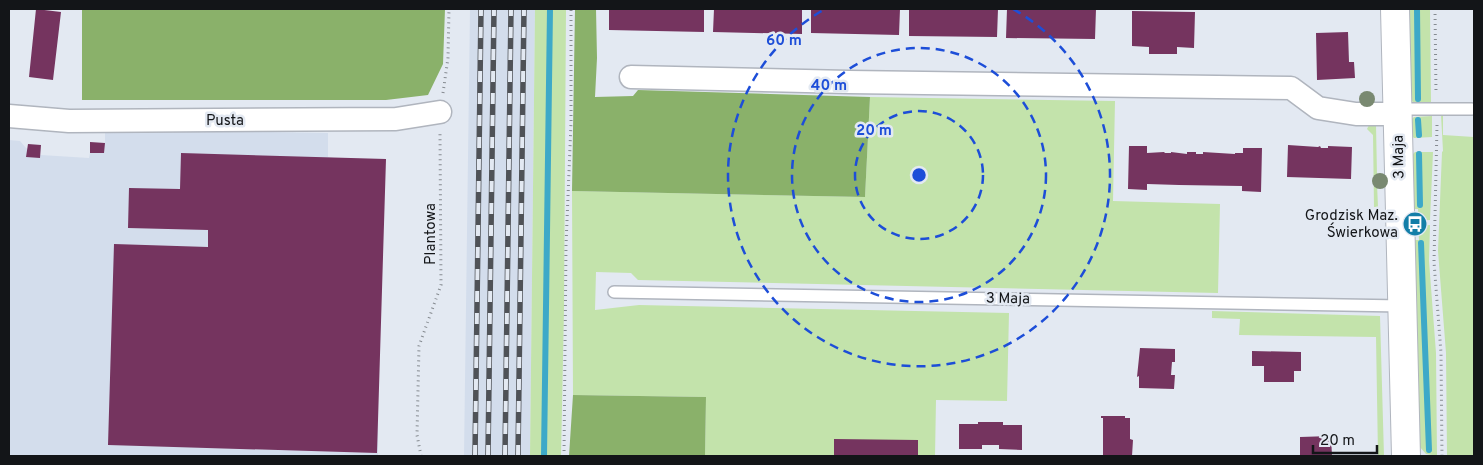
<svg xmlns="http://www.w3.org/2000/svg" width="1483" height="465" viewBox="0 0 1483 465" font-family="Overpass,sans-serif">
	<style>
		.built { fill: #d3ddec }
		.green { fill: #c3e3ab }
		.forest { fill: #8ab16a }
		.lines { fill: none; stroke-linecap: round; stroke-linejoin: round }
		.stream { stroke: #3da9c8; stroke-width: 6 }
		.building { fill: #75345f }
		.service-casing { stroke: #b0b5be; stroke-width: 14 }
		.minor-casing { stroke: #b0b5be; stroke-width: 25 }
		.tertiary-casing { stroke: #b0b5be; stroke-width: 30 }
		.path { stroke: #868b91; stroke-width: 3; stroke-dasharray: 1 4; stroke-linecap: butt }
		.service { stroke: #fff; stroke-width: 11 }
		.minor { stroke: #fff; stroke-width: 22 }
		.tertiary { stroke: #fff; stroke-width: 28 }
		.rail-casing { stroke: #4f5257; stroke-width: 5.5 }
		.rail { stroke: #e3e9f2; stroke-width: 4; stroke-dasharray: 11; stroke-linecap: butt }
		.tree { fill: #798971 }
		.ring { fill: none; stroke: #1d4ed8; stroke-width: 2.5; stroke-dasharray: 9 6 }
		.labels { text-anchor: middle; stroke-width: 5; stroke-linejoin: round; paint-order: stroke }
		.street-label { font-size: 15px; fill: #131518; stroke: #e3e9f2 }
		.poi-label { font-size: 15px; fill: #131518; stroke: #e3e9f2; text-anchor: end }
		.centre { fill: #1d4ed8; stroke: #e3e9f2; stroke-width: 2.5 }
		.ring-label { font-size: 15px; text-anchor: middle; font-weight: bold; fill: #1d4ed8; stroke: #e3e9f2; stroke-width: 5; stroke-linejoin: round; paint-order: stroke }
	</style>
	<rect width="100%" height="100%" fill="#e3e9f2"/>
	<path class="built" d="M470,9H535L530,456H464Z
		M105,129L328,133V157L379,166L378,456H9V140L20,141L26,148L41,155L89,158L90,153L105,143Z"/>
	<path class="green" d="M535,9H566L564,310L561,456H530Z
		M1406,9H1430L1431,102H1413L1408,97Z
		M870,97L1115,101L1113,201L1220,204L1218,293L638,280L631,273L596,272L595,310L639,305L1009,313L1007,401L936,400L935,456H705L706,397L573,395L572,191L865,197Z
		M1441,115L1443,116V135L1474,137V456H1447L1446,353L1438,251L1442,152L1443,151Z
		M1432,116V137L1414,138L1409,133L1408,122L1414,117Z
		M1371,121L1376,125L1377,175L1382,176L1383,184H1377L1378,207H1374L1373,135L1367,129Z
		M1415,152H1433L1430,220L1418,221V209H1411L1410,157Z
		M1430,225L1429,261L1436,353L1437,456L1426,454L1419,446L1412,240H1419L1418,226Z
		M1212,311L1380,316L1384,456H1378L1376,337L1239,335L1240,319L1212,318Z"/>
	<path class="forest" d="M82,9H445L443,64L428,95L386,100H82Z
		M575,9H596L597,58L595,97L633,96L638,90L870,97L865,197L572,191Z
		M573,395L706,397L705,456H569Z"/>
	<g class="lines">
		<path class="stream" d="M1417,9L1418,99
			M1418,120L1419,135
			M1419,154L1420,205
			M1421,243L1429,450
			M544,456L550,9"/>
	</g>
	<path class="building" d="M36,9L61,12L53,80L29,77Z
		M609,9H704V32L609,30Z
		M714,9H802V34L713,32Z
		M811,9H900L899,35L811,33Z
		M909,9H998L997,37L909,36Z
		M1007,9H1096L1095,39L1006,38Z
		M1132,11L1195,12L1194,48L1177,47V54H1149V47L1132,46Z
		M1348,32L1349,62H1354L1355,78L1317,80L1316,33Z
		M90,142L105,143L104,153H90Z
		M28,144L41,145L40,158L26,157Z
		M1288,145L1318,147L1320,146L1321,148H1328V146L1352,147L1351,179L1287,177Z
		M1129,146H1147V153L1164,152L1165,153H1171V152L1187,154V152H1196V154H1203V152L1235,154V153H1243V148H1262L1261,192L1242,191V186L1179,185L1147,184V190L1128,189Z
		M181,153L386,159L377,453L108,445L114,244L208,247V230L128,228L129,188L180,189Z
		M1140,348L1175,349V362H1172L1171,375H1175L1174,389L1139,388V376L1137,377Z
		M1252,351L1301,352V371H1294V382H1264V366H1252Z
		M1101,416H1125V418H1130V439L1133,440L1132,456H1103V418H1101Z
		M978,422H1003V425H1022V450L999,449V445H982V449H959V424H978Z
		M1331,436L1332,456H1300V437Z
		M834,439L918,440V456H834Z"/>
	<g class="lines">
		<defs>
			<path id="service" d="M1398,109H1472
				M614,292L1402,306"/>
			<path id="minor" d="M631,77L849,82L1291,88L1318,108L1356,114H1397
				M9,116L69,121L396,119L440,112"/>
			<path id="tertiary" d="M1395,9L1406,456"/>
		</defs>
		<use href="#service" class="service-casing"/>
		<use href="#minor" class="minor-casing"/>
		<use href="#tertiary" class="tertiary-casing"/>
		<path class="path" d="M1435,9L1436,93
			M443,93L448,58L449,9
			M1437,125L1434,262L1441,353L1442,456
			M421,456L417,435L419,346L441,285L440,134
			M564,456L566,245L571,123V9"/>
		<use href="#service" class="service"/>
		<use href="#minor" class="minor"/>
		<use href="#tertiary" class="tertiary"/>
		<defs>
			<path id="rail" d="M475,456L481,9
				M488,456L494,9
				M505,456L511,9
				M518,456L524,9"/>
		</defs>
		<use href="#rail" class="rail-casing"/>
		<use href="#rail" class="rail"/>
	</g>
	<g class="tree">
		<circle cx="1367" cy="99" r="8"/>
		<circle cx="1380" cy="181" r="8"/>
	</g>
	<g class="ring">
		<circle cx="919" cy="175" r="64"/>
		<circle cx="919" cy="175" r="127"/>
		<path d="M1013 9A191 191 0 1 1 825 9"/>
	</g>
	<defs>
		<symbol id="bus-disc" viewBox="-11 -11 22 22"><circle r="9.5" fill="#137ea8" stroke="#e3e9f2"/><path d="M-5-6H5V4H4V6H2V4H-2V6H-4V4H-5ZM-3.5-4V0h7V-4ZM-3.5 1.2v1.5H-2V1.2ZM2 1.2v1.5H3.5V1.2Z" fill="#fff"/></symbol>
	</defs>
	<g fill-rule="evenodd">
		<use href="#bus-disc" x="1401" y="210" width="28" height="28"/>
	</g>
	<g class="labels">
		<g class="street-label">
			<text x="225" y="125">Pusta</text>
			<text transform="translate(1398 157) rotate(-91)" y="5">3 Maja</text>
			<text transform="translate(430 234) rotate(-90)" y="5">Plantowa</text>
			<text transform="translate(1008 298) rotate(1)" y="5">3 Maja</text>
		</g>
		<g class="poi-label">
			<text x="1398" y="220">Grodzisk Maz.<tspan x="1398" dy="17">Świerkowa</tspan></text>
		</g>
	</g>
	<circle cx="919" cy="175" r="8" class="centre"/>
	<g class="ring-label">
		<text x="784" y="45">60 m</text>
		<text x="829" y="90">40 m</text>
		<text x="874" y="135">20 m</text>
	</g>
	<rect width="1483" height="465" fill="none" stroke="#131518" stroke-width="20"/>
	<path d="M1313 445v8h64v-8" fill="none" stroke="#131518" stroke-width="2.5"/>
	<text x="1320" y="445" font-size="15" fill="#131518" stroke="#e3e9f2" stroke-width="4" paint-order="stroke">20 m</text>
</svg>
